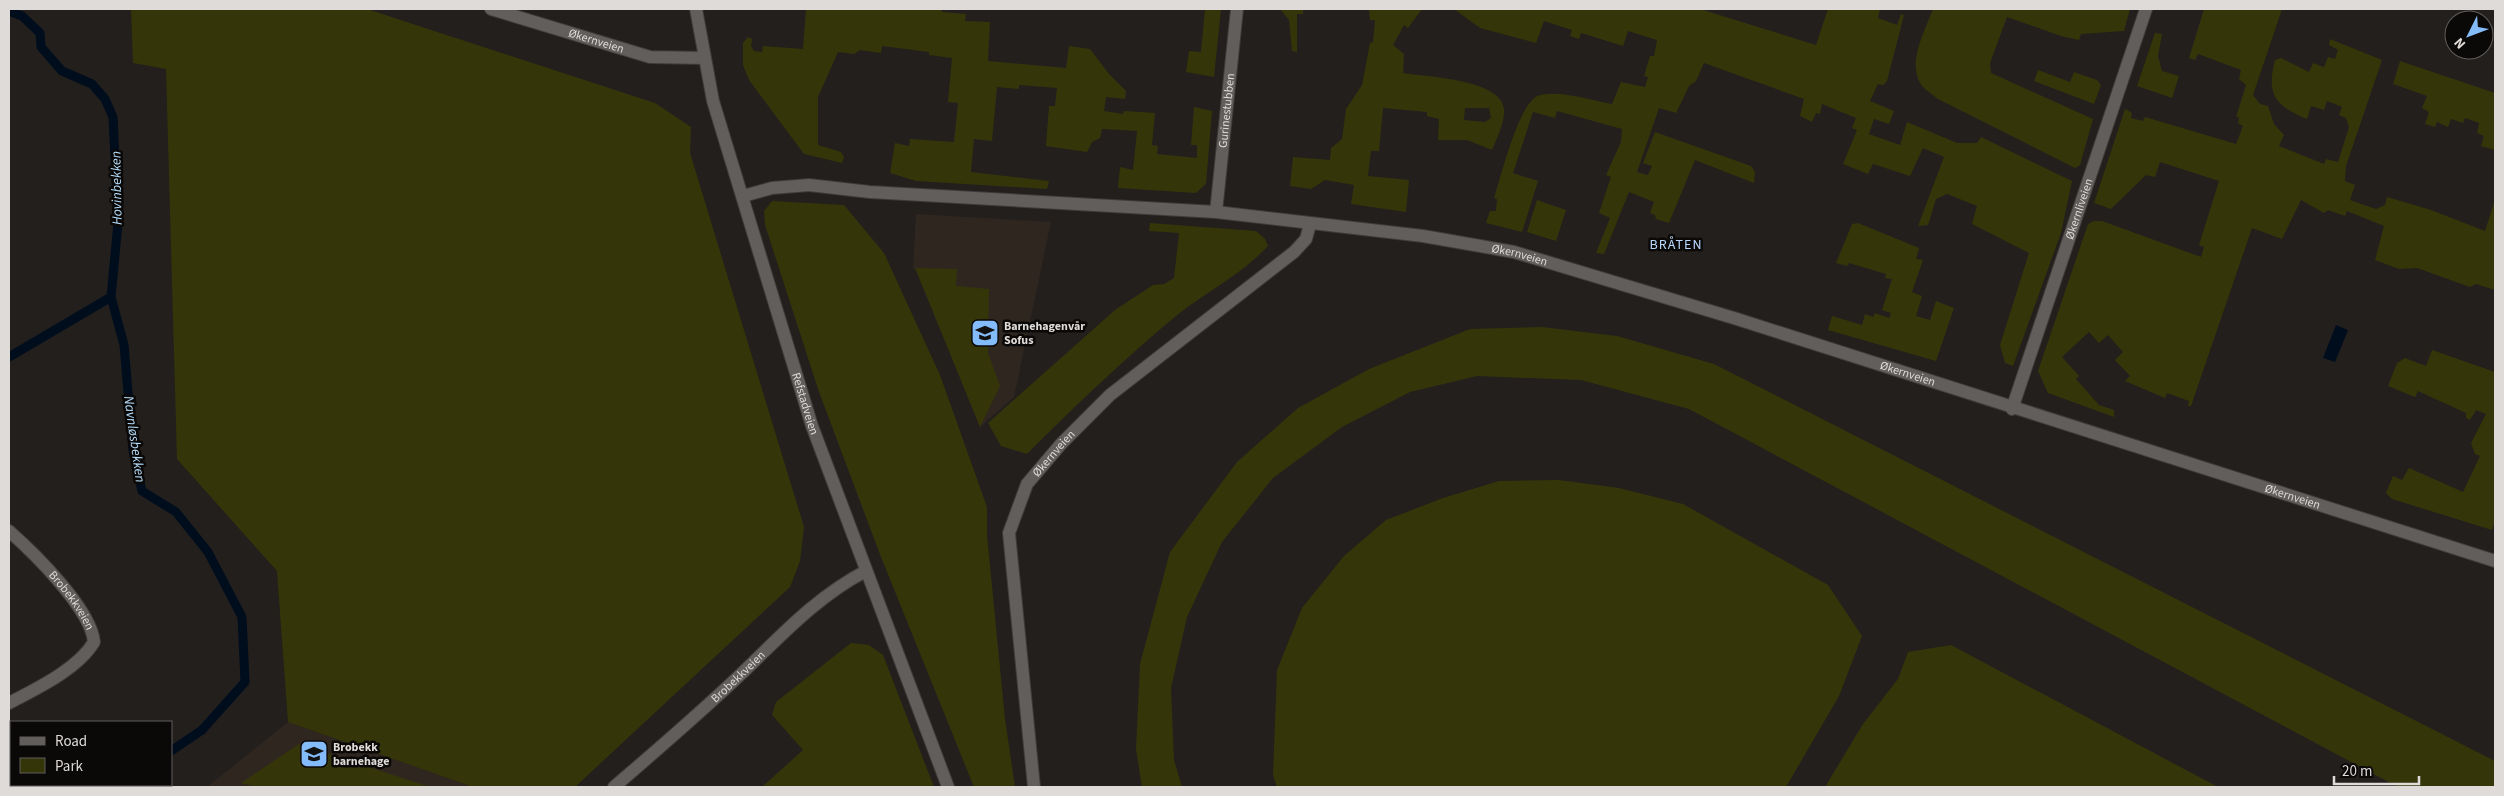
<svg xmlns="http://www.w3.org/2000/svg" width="2504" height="796" viewBox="0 0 2504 796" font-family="'Source Sans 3',sans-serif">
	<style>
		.built { fill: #2f2620 }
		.green { fill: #343609; fill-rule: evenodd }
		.water { fill: #000d1d }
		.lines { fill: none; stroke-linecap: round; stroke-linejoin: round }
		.stream { stroke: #000d1d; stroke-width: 9 }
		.minor-casing { stroke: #3e3b39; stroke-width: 14 }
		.tertiary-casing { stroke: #3e3b39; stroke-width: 14 }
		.minor { stroke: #625e5b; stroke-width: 12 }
		.tertiary { stroke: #625e5b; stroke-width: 12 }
		.labels { text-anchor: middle; stroke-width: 5; stroke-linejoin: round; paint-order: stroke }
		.street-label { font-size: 12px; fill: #dedbd9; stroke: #0b0908 }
		.poi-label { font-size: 12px; font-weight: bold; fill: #dedbd9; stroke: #0b0908; text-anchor: start }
		.water-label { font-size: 14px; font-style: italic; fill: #b8dffd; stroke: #0b0908 }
		.neighbourhood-label { font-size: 14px; letter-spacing: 1px; fill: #b8d7fb; stroke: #0b0908 }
	</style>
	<rect width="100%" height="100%" fill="#231f1d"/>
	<path class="built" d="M916,214L1051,222L1014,397L980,427L916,268L913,269Z
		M288,722L473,787H207Z"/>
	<path class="green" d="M131,9H367L655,103L691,127L690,153L804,527L800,561L790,587L575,787H473L288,722L277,571L177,459L166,69L133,63Z
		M806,9H942V12L966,14L965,21L990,22L988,61L1066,68L1069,46L1090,49L1109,74L1126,91L1125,99L1106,97L1104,111L1123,114L1124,111L1155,113L1152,145L1158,146L1157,154L1197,158V145H1191L1194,107L1212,111L1206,184L1196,193L1118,188L1120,167L1133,170L1137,131L1102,129L1100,138L1092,142L1087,152L1046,146L1049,106H1055L1057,88L1019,85V89L997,87L992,141L974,139L971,172L1049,181L1047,189L916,181L890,173L895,143L909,146L910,139L954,142L958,103L948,102L952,58L929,55V52L882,46L881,53L860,50L854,54L838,52L818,97V145L841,152L844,157L842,163L804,154L749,80L743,65V43L748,37L752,39L751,46L754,51L762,52L763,46L803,49Z
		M1205,9H1221L1214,77L1186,72L1189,51L1201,52Z
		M1280,9H1303V14H1297V52L1292,51L1289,20Z
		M1349,9H1422L1408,28L1404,25L1393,45L1404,54L1403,73C1427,77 1501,79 1504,109C1505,122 1497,138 1492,150L1467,140H1438L1439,119L1427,116V112L1383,108L1379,151H1371L1368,176L1409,180L1406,212L1351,204L1354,185L1325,180L1311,189L1290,186L1293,157L1330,160L1331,148L1342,139L1346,109L1362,85L1370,43L1373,42L1375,20H1370L1369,10ZM1465,108H1489L1491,118L1485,122L1464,120Z
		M1454,9H1700L1816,45L1828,9H1880L1878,18L1897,25L1901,14L1904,15L1887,81L1883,85L1878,84L1870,101L1894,111L1889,124L1874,119L1869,134L1900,145L1907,122L1957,143H1977L1981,137L2072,181L2061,233L2013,366L2005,363L2000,345L2029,253L1972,224L1977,206L1947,194L1936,199L1928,225L1918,226L1944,157L1923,148L1910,176L1873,164L1868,174L1843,164L1857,130L1852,128L1856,118L1822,104L1820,114L1816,113L1812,122L1800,116L1804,99L1704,63L1696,81L1689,86L1676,113L1659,108L1637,172L1648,175L1652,166L1643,163L1655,132L1751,166L1755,172L1754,183L1695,160L1669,223L1656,219L1655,215L1650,213L1654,202L1629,192L1604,254L1596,253L1610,218L1599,213L1611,177L1606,175L1621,142L1622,129L1557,111L1555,118L1533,112L1513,173L1538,181L1522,232L1486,223L1490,211H1496L1497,199L1494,198C1501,177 1519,100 1540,95C1561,90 1591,100 1612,104L1621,82L1645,87L1648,77L1644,76L1650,56H1654L1657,40L1628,31L1623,46L1581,33L1579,39L1570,36L1572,30L1544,21L1536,43L1480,28Z
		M1933,9H2130L2124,31L2081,34L2079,40L2061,36L2007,17L1990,63L1991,73L2093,119L2080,165L2075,168L1938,99C1933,95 1927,91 1923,87C1905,66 1925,31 1933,9Z
		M2204,9H2282L2253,95L2260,104L2268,106L2274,124L2284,135L2279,146L2324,164L2326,159L2338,162L2349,127L2346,118L2339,115L2342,107L2327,101L2324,110L2311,106L2307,119C2275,106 2266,94 2275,60L2281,58L2309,72L2313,63L2324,67L2328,57L2335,59L2338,50L2329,45L2330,39L2382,60L2346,166L2345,181L2355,185L2350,200L2376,209L2385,205L2387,197L2431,210L2485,231L2495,200V290L2476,284L2470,287L2417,268L2399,269L2375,260L2384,226L2347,211L2345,216L2328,210L2324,213L2301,200L2282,239L2252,228L2191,406H2188L2189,401L2167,393L2165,398L2125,381L2130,376L2115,360L2123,352L2108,335L2099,343L2089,332L2062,357L2079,376L2076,379L2099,405L2114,410V417L2048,393L2038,371L2088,224L2094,221H2102L2201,257L2204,247L2199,245L2219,181L2160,162L2155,177L2146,175L2111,209L2094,203L2125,109L2132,113L2131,118L2143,121L2145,117L2236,144L2243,126L2238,123L2239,117H2236L2246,85L2239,79L2241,70L2198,54L2195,60L2189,58Z
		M2155,33L2162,34L2158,56L2162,71L2179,76L2172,98L2137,86Z
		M2400,61L2495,93V150L2481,146L2484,136L2477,133L2479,123L2465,118L2463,123L2451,119L2448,127L2437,122L2435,127L2425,124L2429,112L2422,108L2427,96L2393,84Z
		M2038,70L2070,82L2074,72L2097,80L2101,85L2094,104L2034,81Z
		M1537,200L1566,210L1556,241L1527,232Z
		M772,201L844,205L884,253L940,375L987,507V535L1005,719L1015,787H974L881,557L819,392L765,225L764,211Z
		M1150,223L1256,231L1265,239L1268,246C1241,275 1206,292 1176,316C1124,359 1075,406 1027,454L1001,446L988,423L1115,310L1153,285L1164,284L1174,278L1179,233L1149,231Z
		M1858,223L1919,248L1916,259L1923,260L1912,292L1922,296L1916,316L1930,320L1936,301L1954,308L1936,361L1828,330L1832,316L1862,325L1865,314L1873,317L1875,313L1889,318L1891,313L1882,310L1892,279L1885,278L1886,274L1849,263L1847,266L1836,263L1852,224Z
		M915,268L957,269L956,286L989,289L988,353L1000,386L980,427Z
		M1542,327L1617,336L1714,364L2495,761V787H2398L1689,409L1581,380L1477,376L1410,392L1342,427L1273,478L1222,542L1187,617L1171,688L1174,760L1182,787H1142L1136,749L1140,664L1170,552L1237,462L1298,408L1369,369L1470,329Z
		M2432,350L2495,372V521L2492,530L2392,499L2386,493L2393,476L2402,480L2409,468L2463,492L2480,456L2475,454L2471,443L2486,414L2476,410L2470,420L2466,418V413L2418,391L2415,397L2388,386L2397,363L2405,358L2426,366Z
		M1559,480L1619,488L1683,504L1828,585L1862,636L1839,696L1786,787H1277L1273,775L1277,670L1302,608L1344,556L1386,520L1443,498L1499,481Z
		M851,643L869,645L883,655L934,787H762L803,750L772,715L776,702Z
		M1951,645L2218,787H1825L1863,724L1898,679L1908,652Z
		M299,744L430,787H256L241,783Z"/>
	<path class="water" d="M2336,325L2348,330L2335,362L2323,358Z"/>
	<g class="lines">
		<path class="stream" d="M9,11L22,16L40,33L41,47L62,71L92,84L105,99L113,117L118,223L111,297L9,357
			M111,297L124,345L133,451L142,491L176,512L208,552L242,617L245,682L202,730L171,751
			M131,787L133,785"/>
		<defs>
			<g id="minor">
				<path id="s1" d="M491,9L650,57L704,58"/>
				<path id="s2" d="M1216,212L1237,9"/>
				<path id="s3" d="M2012,409L2146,9"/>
				<path id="s4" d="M9,531C34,553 91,609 94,642C78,669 36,689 9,703"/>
				<path id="s5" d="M614,787C657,750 699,714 740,675C779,638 817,596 866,571"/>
				<path id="s6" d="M1034,787L1009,533L1027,484L1061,444L1110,395L1294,252L1306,239L1310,224"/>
			</g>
			<g id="tertiary">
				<path id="s7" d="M696,9L713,101L812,426L948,787"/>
				<path id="s8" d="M743,196L772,188L809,185L870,192L1216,212L1423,236L1514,252L1737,319L2495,561"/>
			</g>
		</defs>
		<use href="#minor" class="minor-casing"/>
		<use href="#tertiary" class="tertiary-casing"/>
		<use href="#minor" class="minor"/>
		<use href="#tertiary" class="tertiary"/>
	</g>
	<defs>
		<symbol id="school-square" viewBox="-11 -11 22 22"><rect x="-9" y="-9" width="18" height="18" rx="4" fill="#84bcfb" stroke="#0b0908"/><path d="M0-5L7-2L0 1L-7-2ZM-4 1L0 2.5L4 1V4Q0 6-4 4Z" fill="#111"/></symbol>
	</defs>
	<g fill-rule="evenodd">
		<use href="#school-square" x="969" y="317" width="32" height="32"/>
		<use href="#school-square" x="298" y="738" width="32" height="32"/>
	</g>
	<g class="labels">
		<g class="street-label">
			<text dy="4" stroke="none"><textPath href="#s1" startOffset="110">Økernveien</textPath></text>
			<text dy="4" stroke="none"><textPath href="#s2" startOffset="102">Gurinestubben</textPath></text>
			<text dy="4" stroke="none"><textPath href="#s3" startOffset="211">Økernliveien</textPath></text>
			<text dy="4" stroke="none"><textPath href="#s8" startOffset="782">Økernveien</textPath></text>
			<text dy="4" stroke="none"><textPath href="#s8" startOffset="1188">Økernveien</textPath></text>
			<text dy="4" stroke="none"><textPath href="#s7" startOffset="410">Refstadveien</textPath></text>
			<text dy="4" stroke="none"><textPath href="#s6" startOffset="348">Økernveien</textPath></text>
			<text dy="4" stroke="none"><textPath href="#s8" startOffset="1592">Økernveien</textPath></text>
			<text dy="4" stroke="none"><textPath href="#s4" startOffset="94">Brobekkveien</textPath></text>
			<text dy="4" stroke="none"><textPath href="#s5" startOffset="166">Brobekkveien</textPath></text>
		</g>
		<g class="poi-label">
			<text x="1004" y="330">Barnehagenvår<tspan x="1004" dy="14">Sofus</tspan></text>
			<text x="333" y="751">Brobekk<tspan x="333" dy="14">barnehage</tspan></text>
		</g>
		<g class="water-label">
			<text transform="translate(116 188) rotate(-91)" y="5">Hovinbekken</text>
			<text transform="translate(135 439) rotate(82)" y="5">Navnløsbekken</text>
		</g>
		<g class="neighbourhood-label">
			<text x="1676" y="249">BRÅTEN</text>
		</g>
	</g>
	<rect width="2504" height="796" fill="none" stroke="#dedbd9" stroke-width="20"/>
	<rect x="10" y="721" width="162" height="65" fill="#0b0908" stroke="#5f5d5c"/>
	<rect x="20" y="737" width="25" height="8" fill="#625e5b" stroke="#5f5d5c"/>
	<text x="55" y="746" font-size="15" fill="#dedbd9">Road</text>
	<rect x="20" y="758" width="25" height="15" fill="#343609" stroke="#5f5d5c"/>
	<text x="55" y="771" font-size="15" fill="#dedbd9">Park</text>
	<g transform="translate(2469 35) rotate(228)"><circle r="24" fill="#0b0908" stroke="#5f5d5c"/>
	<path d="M0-4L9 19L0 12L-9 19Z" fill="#84bcfb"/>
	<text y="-8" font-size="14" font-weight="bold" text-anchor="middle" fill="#dedbd9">N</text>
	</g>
	<path d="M2334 776v8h85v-8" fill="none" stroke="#dedbd9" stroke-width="2.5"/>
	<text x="2342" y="776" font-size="15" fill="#dedbd9" stroke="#0b0908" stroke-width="4" paint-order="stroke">20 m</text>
</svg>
